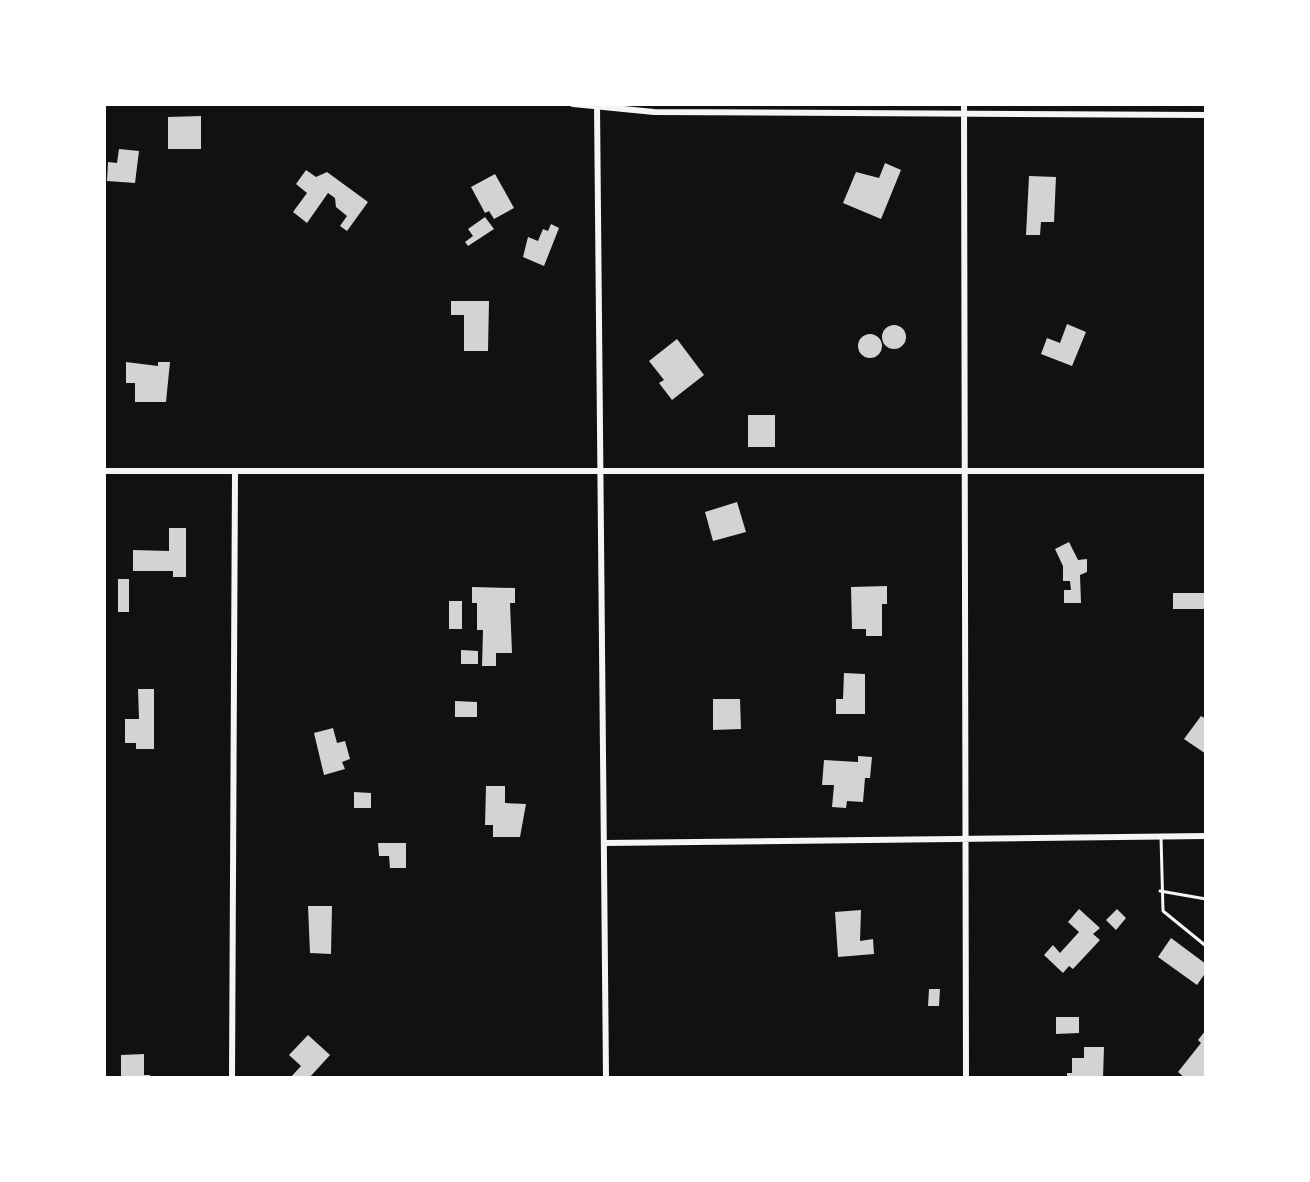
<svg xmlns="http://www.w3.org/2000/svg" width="1310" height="1182" viewBox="0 0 1310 1182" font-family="Montserrat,sans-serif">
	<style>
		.building { fill: #d3d3d3 }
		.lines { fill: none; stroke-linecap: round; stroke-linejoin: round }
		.service { stroke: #f5f5f5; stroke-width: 3 }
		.minor { stroke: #f5f5f5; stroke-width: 6 }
	</style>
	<rect width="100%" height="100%" fill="#111"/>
	<path class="building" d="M201,116V149H168V117Z
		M119,149L139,151L135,183L107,181L108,162L117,163Z
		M885,163L901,170L881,219L843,203L856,172L879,178Z
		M306,170L316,177L327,172L368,202L347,231L340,226L347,216L336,207L335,198L328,193L307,223L293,212L307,193L296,184Z
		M495,174L514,208L494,219L489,211L485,213L471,187Z
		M1029,176L1056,177L1054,222H1041L1040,235H1026Z
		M485,217L494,229L468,246L465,242L473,236L468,229Z
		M551,224L559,228L544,266L523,257L528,237L538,241L543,229L548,231Z
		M451,301H489L488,351H464V315H451Z
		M1067,324L1086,332L1072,366L1041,354L1047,338L1060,343Z
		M882 337a12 12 0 1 1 24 0a12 12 0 1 1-24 0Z
		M858 346a12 12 0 1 1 24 0a12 12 0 1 1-24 0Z
		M677,339L704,375L672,400L659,383L664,380L649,361Z
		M126,362L158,366V362H170L166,402H135V383H126Z
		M748,415H775V447H748Z
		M737,502L746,532L713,541L705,512Z
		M169,528H186V577H173V571H133V550L169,551Z
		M1069,542L1078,560L1087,559V572L1080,575L1081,603H1064V590H1071L1070,581H1063V566L1055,549Z
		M118,579H129V612H118Z
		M887,586V604H882V636H866V629H852L851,587Z
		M472,587L515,588V603H510L512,653H496V666H482L483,630H477V603H472Z
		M1173,593H1206V609H1173Z
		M449,601H462V629H449Z
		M461,650L478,651V664H461Z
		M844,673L865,674V714H836V699H843Z
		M138,689H154V749H136V743H125V719H139Z
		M713,699H740L741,729L713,730Z
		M455,701L477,702V717H455Z
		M1201,716L1206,719V754L1184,739Z
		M333,728L337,743L345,741L350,759L342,762L345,769L324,775L314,733Z
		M858,756L872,757L870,778H865L863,802L847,801L846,808L832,807L834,785H822L824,760L858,762Z
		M486,786H505V803L526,804L520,837H493V825H485Z
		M354,792L371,793V808H354Z
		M378,843H406V868H390L389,856H379Z
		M308,906H332L331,954L310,953Z
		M1079,909L1100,928L1093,934L1100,940L1073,969L1069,966L1063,973L1044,955L1053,945L1060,953L1079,932L1068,922Z
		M1117,909L1126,918L1116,930L1106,920Z
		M861,910L860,941L873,939L874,954L838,957L835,912Z
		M1171,938L1206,964V972L1197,985L1158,957Z
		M929,989H940L939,1006H928Z
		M1056,1017H1079V1033L1056,1034Z
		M1206,1030V1078H1185L1178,1072L1201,1043L1198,1040Z
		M308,1035L330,1055L309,1078H290L301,1066L289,1055Z
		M1084,1047H1104L1103,1078H1067V1073H1072V1058H1084Z
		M144,1054V1075H150V1078L121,1077V1055Z"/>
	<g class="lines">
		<path class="service" d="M1161,837L1163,911L1206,946
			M1160,891L1206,899"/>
		<path class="minor" d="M573,104L654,112L1206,115
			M597,104L606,1078
			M964,104L966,1078
			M104,471H1206
			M605,843L1206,836
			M232,1078L235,472"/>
	</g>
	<rect width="1310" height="1182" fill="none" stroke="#ffffff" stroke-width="212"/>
</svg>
